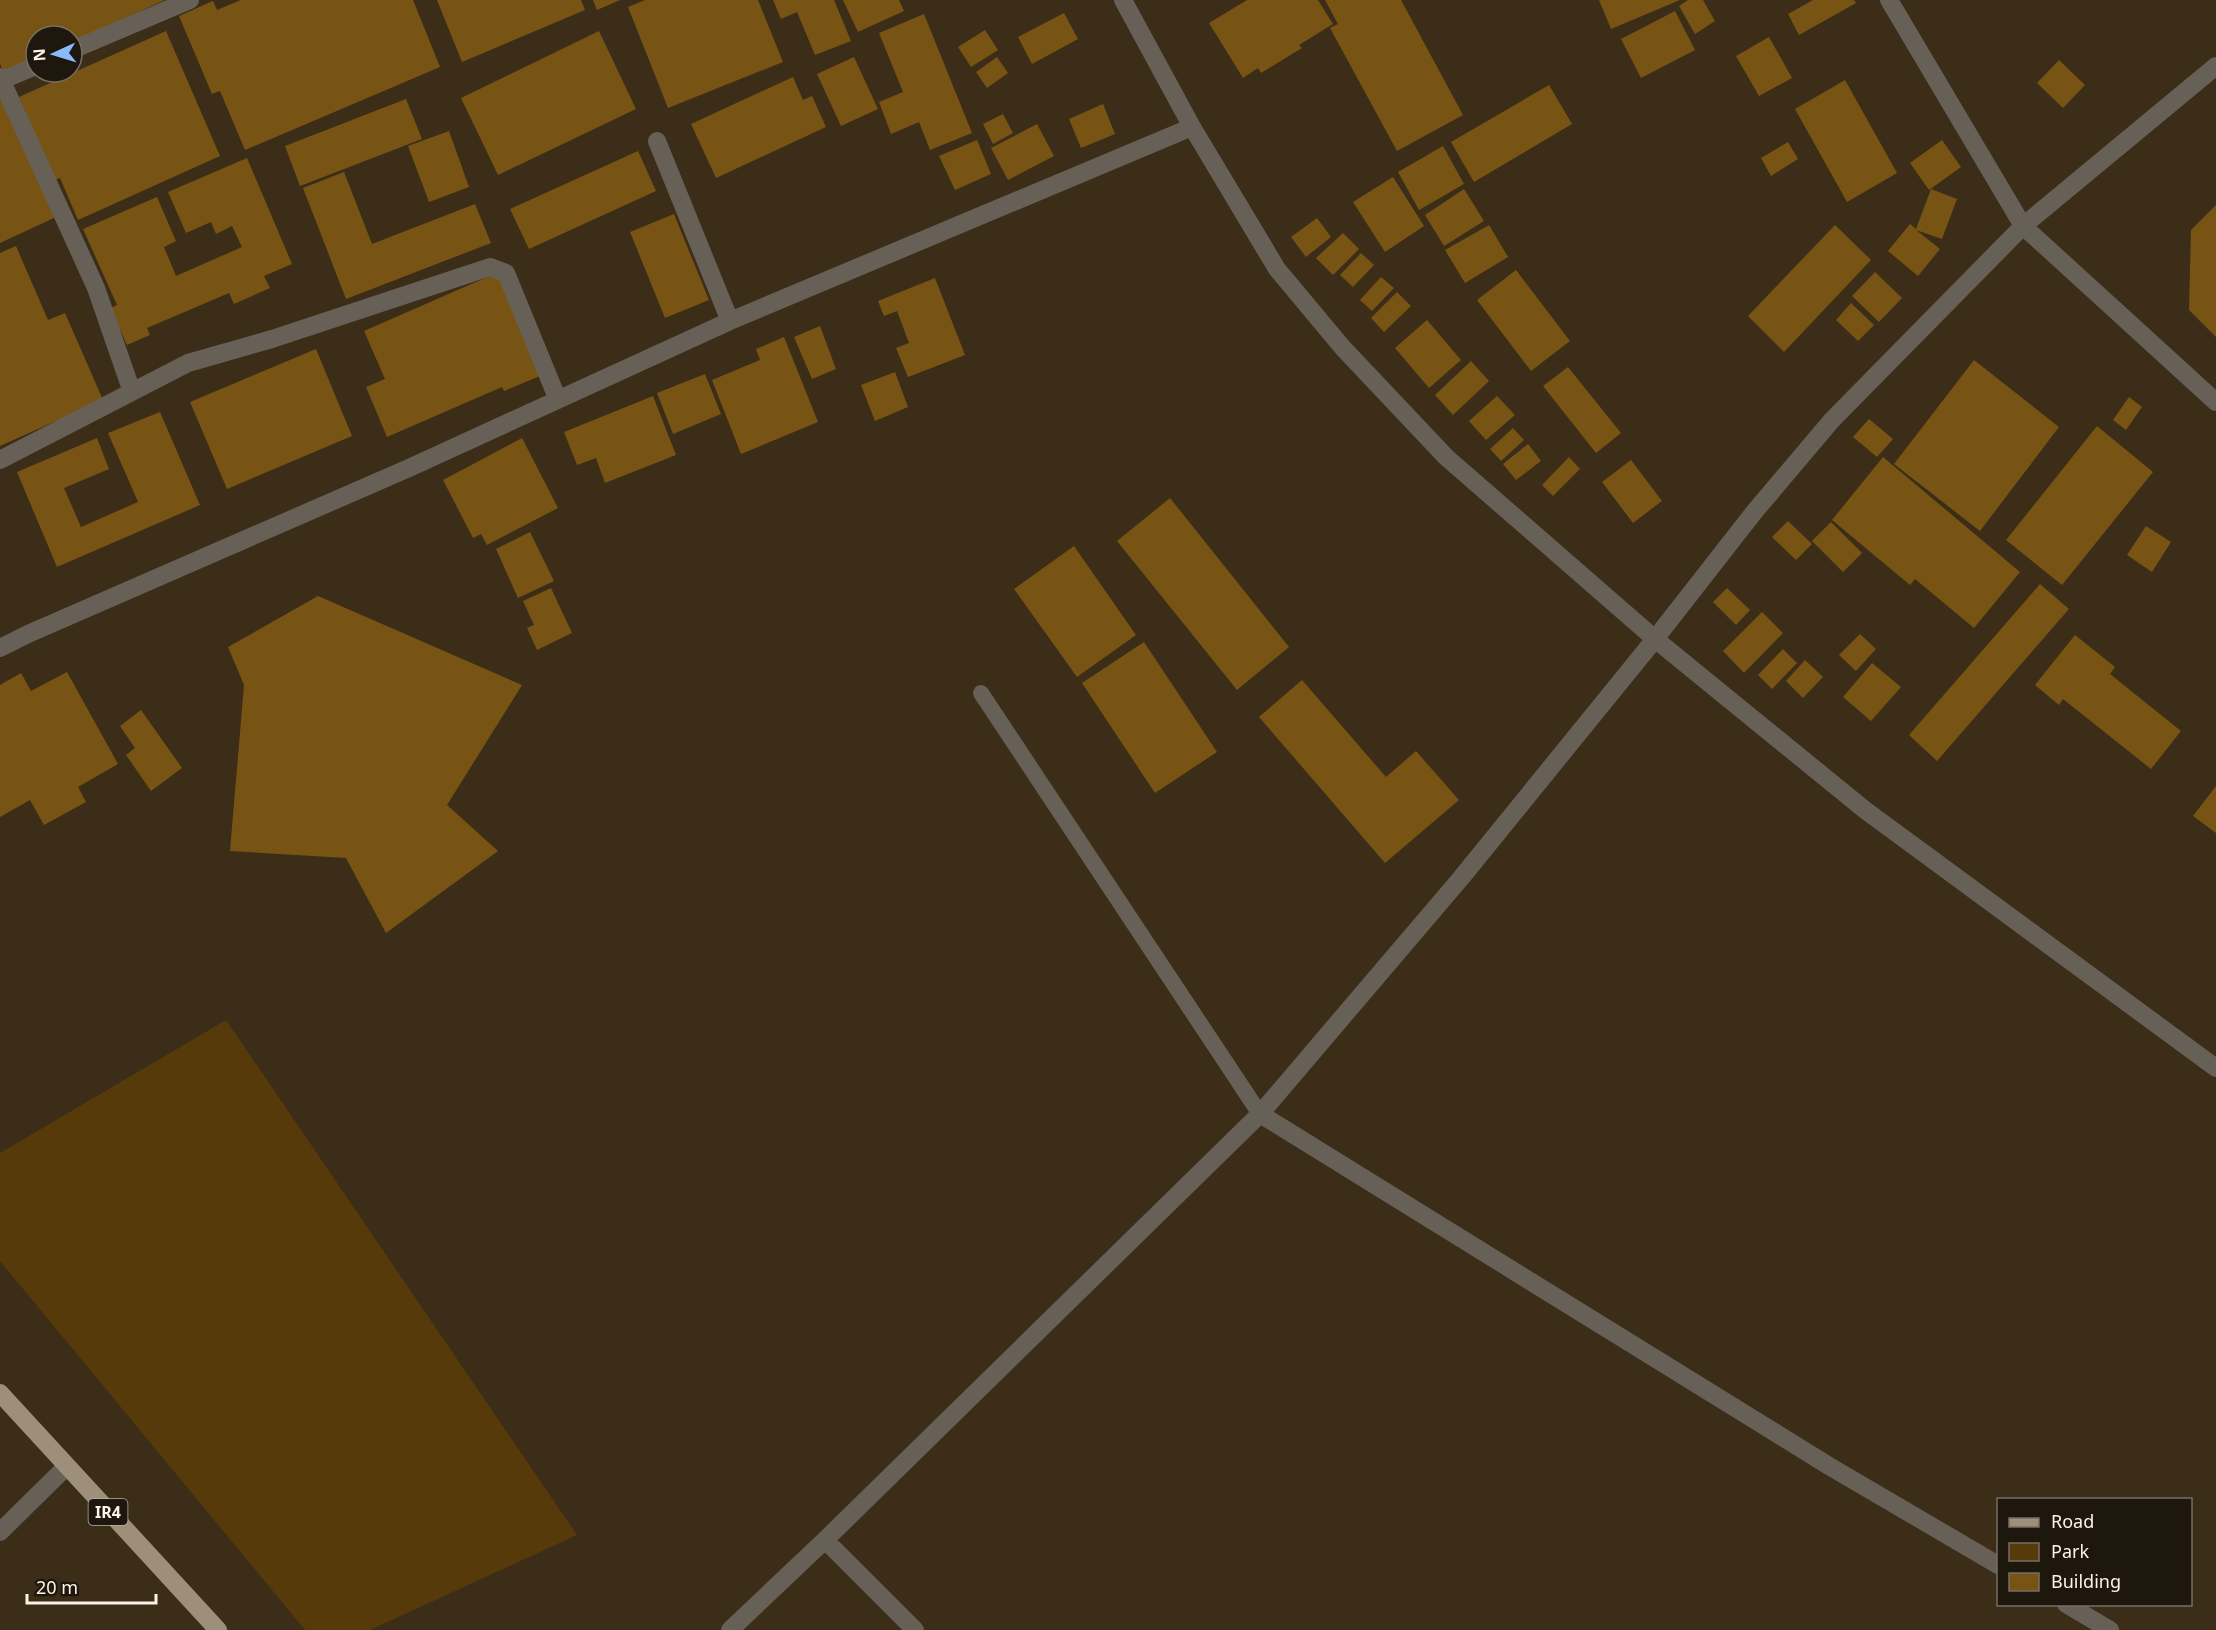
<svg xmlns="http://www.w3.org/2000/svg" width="2216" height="1630" viewBox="0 0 2216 1630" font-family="'Noto Sans',sans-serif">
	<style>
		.green { fill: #563a09 }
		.building { fill: #785414 }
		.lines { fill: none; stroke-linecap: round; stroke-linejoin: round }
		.service { stroke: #676056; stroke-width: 16 }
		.minor { stroke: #676056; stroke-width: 18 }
		.primary { stroke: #9e8f7b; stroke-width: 18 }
		.labels { text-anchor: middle; stroke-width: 4.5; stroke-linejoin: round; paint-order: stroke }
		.shield { fill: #1d170e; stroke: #bab1a5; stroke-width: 1.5 }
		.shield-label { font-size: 16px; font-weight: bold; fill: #fdf3e6 }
	</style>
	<rect width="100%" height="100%" fill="#3b2d18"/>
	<path class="green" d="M226,1020L577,1535L370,1630H305L0,1261V1153Z"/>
	<path class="building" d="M0,0H165L72,42V36H36V58L4,73L0,64Z
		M241,0H413L440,67L245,150L220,91L212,94L179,16L213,1L217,10Z
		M437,0H581L585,10L462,62Z
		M593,0H620L597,10Z
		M645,0H758L783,62L668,108L628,7Z
		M773,0H834L851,41L815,55L797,12L781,19Z
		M843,0H899L904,11L858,32Z
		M1247,0H1318L1333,24L1299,45L1302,48L1261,73L1258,68L1243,78L1209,23Z
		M1325,0H1401L1463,115L1397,151L1330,28L1338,24Z
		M1599,0H1680L1611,29Z
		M1688,0H1703L1715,21L1695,34L1679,6Z
		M1813,0H1854L1856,3L1799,35L1788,14Z
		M1675,11L1695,50L1641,78L1621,39Z
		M1064,13L1078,39L1032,64L1018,37Z
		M924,14L972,133L930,150L919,122L891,134L879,102L903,92L879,33Z
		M985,30L998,50L971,67L958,47Z
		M166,31L220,156L78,220L60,178L55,180L19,97Z
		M599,31L636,109L498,175L461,98Z
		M1769,37L1792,78L1759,96L1736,56Z
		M854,57L878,109L841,126L817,74Z
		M997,57L1008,73L987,88L976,72Z
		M2059,60L2085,85L2063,108L2037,83Z
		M793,77L803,100L812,96L826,127L716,178L691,124Z
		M1845,80L1897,173L1847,202L1795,109Z
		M1549,85L1572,124L1474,182L1451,142Z
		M3,99L56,217L0,243V100Z
		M406,99L422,139L300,186L285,146Z
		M1103,104L1115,134L1081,148L1069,119Z
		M1003,114L1013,133L993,144L983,124Z
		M1037,124L1054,156L1008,180L991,148Z
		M449,131L469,187L429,202L408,146Z
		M977,140L991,174L955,190L939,156Z
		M1942,140L1961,167L1929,190L1910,163Z
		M1788,142L1798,159L1771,176L1761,158Z
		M1443,146L1464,184L1419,210L1398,172Z
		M638,151L656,191L529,249L510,209Z
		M247,158L292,264L264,276L270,288L234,304L229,293L147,328L150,335L127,345L110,308L117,305L83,229L157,197L176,241L164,247L176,276L242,247L232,226L216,234L211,222L186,233L168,192Z
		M344,172L372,244L475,204L491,243L346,299L303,188Z
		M1393,177L1424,226L1385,252L1353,202Z
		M1464,189L1484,221L1444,246L1425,215Z
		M1931,189L1957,199L1942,239L1916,230L1940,249L1918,276L1888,251L1910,224L1916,229Z
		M2216,205V337L2189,310L2191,230Z
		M674,214L709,300L665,318L630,232Z
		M1317,218L1331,237L1306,257L1291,237Z
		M1489,225L1508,257L1465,283L1445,250Z
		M1835,225L1871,260L1784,352L1748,316Z
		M1343,233L1359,249L1333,275L1316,258Z
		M16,246L48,320L65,313L103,400L0,446V253Z
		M1361,253L1374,265L1353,287L1340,275Z
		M1516,270L1570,341L1531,371L1477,300Z
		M501,271L545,374L504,391L502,387L387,437L366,387L385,379L364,331Z
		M1875,272L1902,298L1879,322L1852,296Z
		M1381,277L1394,288L1372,311L1360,300Z
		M935,278L965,355L908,377L896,348L909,343L897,311L884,316L878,301Z
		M1397,292L1411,306L1384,332L1371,318Z
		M1851,303L1874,325L1858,341L1836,320Z
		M1427,320L1461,360L1429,388L1395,348Z
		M820,326L836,369L812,379L794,337Z
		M784,337L818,422L741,454L712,380L760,360L756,349Z
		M316,349L352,436L227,489L190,402Z
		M1974,360L2059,427L1980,531L1894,464Z
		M1471,361L1489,381L1453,415L1435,395Z
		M1568,367L1621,433L1596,453L1543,386Z
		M895,372L908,407L875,421L861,385Z
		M705,374L721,414L673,434L657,393Z
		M653,396L676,455L605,483L596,458L577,465L564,432Z
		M1497,396L1515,415L1486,440L1469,421Z
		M2129,397L2142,407L2126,430L2113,420Z
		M160,412L200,505L57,567L17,472L97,438L109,469L64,488L81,527L138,502L108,433Z
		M1869,419L1893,439L1877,457L1853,437Z
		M2097,426L2153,472L2062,585L2006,540Z
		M1513,428L1524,440L1501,461L1490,449Z
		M522,438L558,508L487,545L481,534L473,538L443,480Z
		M1528,444L1541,461L1516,480L1503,464Z
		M1569,457L1580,469L1553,496L1542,485Z
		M1883,457L2020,572L1974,628L1915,579L1910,585L1832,520Z
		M1631,460L1662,501L1633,523L1602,482Z
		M1170,498L1289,647L1237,690L1117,541Z
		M1788,521L1812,544L1796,560L1772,537Z
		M1831,522L1862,553L1843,572L1812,541Z
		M2146,526L2171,542L2152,572L2127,555Z
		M530,532L554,581L518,598L496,549Z
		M1074,546L1136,635L1077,677L1014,589Z
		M2040,584L2069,609L1937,761L1909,735Z
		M551,588L572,633L537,650L527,628L534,625L523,601Z
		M1727,588L1750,610L1736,625L1713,602Z
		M318,596L522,685L447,805L498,851L386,933L346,858L230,851L244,685L228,647Z
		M1762,612L1783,633L1744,673L1723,651Z
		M1860,634L1876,649L1856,671L1839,655Z
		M2075,635L2115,667L2110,674L2181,731L2151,769L2063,699L2059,705L2035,685Z
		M1144,642L1217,752L1155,793L1082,683Z
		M1783,649L1797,663L1772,689L1758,675Z
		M1805,660L1823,677L1803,698L1786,681Z
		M1872,663L1901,687L1871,721L1843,697Z
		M67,672L118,764L78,787L86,802L44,825L30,800L0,817V685L21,673L31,691Z
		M1302,680L1386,777L1416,751L1459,800L1385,863L1259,717Z
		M141,710L182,768L151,791L126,755L135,748L120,726Z
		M2216,786V833L2193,816Z"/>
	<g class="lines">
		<path class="service" d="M981,693L1260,1114"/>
		<path class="minor" d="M1123,0L1192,127L1277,269L1343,348L1446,457L1655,639L1865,810L2216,1068
			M1889,0L2023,226L2216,402
			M72,50L190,0
			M0,77L96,288L132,392
			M0,81L36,66
			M657,141L730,321
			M0,460L188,363L272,339L490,267L506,273L558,400
			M0,648L28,634L409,468L730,321L1192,127
			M1260,1114L1829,1466L1998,1565
			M0,1532L66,1467
			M825,1540L915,1630
			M2066,1604L2110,1630
			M730,1630L825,1540L1260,1114L1461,878L1655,639L1755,511L1832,420L2023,226L2216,66"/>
		<path class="primary" d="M0,1393L218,1630"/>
	</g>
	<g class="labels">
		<rect class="shield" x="88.5" y="1499" width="39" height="26" rx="4.5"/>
		<g class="shield-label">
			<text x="108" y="1518">IR4</text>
		</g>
	</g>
	<rect x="1997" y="1498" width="195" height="108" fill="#1d170e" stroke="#776f64" stroke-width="1.5"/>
	<rect x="2009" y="1518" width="30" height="9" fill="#9e8f7b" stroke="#776f64" stroke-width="1.5"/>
	<text x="2051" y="1528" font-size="18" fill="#fdf3e6">Road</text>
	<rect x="2009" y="1543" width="30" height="18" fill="#563a09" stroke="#776f64" stroke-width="1.5"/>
	<text x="2051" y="1558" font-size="18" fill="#fdf3e6">Park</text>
	<rect x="2009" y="1573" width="30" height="18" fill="#785414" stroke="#776f64" stroke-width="1.5"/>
	<text x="2051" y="1588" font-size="18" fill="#fdf3e6">Building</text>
	<g transform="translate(54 54) rotate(266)"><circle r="28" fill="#1d170e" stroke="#776f64" stroke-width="1.5"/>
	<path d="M0-4.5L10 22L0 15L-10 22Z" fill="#89bafc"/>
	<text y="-9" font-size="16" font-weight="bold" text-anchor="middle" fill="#fdf3e6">N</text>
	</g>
	<path d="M27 1594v9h129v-9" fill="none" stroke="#fdf3e6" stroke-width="3"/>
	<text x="36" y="1594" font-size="18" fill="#fdf3e6" stroke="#1d170e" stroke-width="4.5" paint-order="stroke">20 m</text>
</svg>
